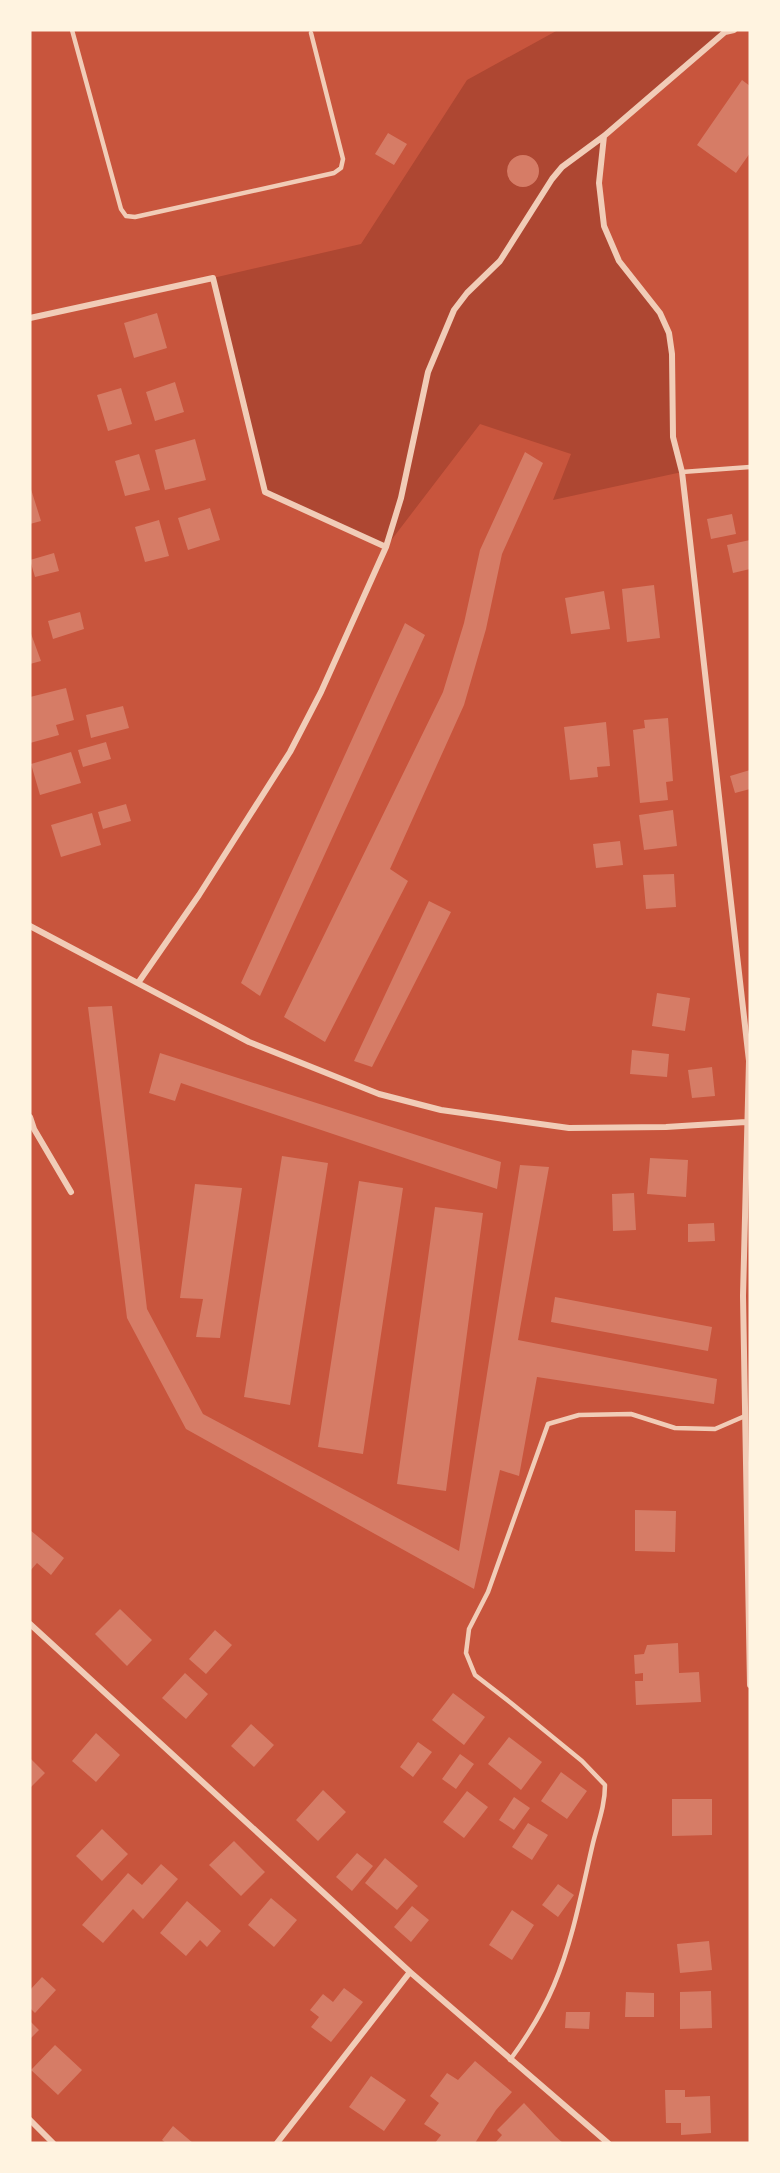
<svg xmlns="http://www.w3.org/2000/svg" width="780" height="2173" viewBox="0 0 780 2173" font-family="Rubik,sans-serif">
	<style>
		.green { fill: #ae4732 }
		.building { fill: #d67c66 }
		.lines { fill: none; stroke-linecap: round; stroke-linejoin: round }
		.service { stroke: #f1ccb7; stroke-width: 4.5 }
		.minor { stroke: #f1ccb7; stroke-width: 6 }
	</style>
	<rect width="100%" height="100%" fill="#c8553d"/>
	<path class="green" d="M558,30H734L725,32L604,136L599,183L604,226L619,261L660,313L669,333L673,437L682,472L553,500L571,454L480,424L386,547L265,492L213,278L361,244L467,80Z"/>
	<path class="building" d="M742,80L750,86V153L736,173L697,145Z
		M388,133L407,144L394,165L375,154Z
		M507 171a16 16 0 1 1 32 0a16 16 0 1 1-32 0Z
		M157,313L167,348L134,358L124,323Z
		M175,382L184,412L155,421L146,392Z
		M121,388L132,424L108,431L97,395Z
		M195,439L206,480L165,490L155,450Z
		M525,452L543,463L502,554L486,629L464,705L390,869L408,881L325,1042L284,1017L443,692L464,623L480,550Z
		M139,454L150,490L125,496L115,461Z
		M30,486L41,521L30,524Z
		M210,508L220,540L188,550L178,518Z
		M732,514L736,534L711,539L707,519Z
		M159,520L169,556L145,562L135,527Z
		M750,540V569L733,573L727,545Z
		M54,553L59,571L35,577L30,560Z
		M654,585L660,638L627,642L622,589Z
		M604,591L610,629L571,634L565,598Z
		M80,612L84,629L53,639L48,621Z
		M405,623L425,635L260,996L241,983Z
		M30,631L41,661L30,664Z
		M66,688L74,720L56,725L59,735L30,743V697Z
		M123,706L129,728L91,738L86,715Z
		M668,718L673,781L666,782L668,800L640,803L633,730L645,728L644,720Z
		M606,722L610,766L597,767L598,777L570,780L564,727Z
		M106,742L111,759L83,767L78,750Z
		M71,752L81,783L40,795L31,764Z
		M750,770V789L735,793L730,776Z
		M126,804L131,821L103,829L98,812Z
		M673,810L677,846L644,850L639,815Z
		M92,813L101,845L61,857L51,825Z
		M620,841L623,865L596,868L593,844Z
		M674,874L676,907L646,909L643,875Z
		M429,901L451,912L372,1067L354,1061Z
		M657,993L690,998L685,1031L652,1026Z
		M112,1006L147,1309L203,1414L459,1551L520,1165L549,1167L518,1340L717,1379L714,1404L537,1377L519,1476L500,1470L474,1589L186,1429L127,1318L88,1007Z
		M632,1050L669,1054L667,1077L630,1074Z
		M160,1053L501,1162L497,1189L181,1083L175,1101L149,1093Z
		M712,1067L715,1096L692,1098L688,1070Z
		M282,1156L328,1163L290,1405L244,1397Z
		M650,1158L688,1160L686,1197L647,1194Z
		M359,1181L403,1188L363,1454L318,1447Z
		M195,1184L242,1188L220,1338L196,1337L203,1299L180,1298Z
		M634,1193L636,1230L613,1231L612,1194Z
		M435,1207L483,1213L446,1491L397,1484Z
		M714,1223L715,1241L688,1242V1224Z
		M555,1297L712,1327L708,1351L551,1322Z
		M635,1510L676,1511L675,1552L635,1551Z
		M30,1530L64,1558L51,1575L37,1563L30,1571Z
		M120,1609L152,1640L127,1666L95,1634Z
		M215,1630L232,1645L206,1674L189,1659Z
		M678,1643L679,1673L699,1672L701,1702L636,1705L635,1681H643V1673L635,1674L634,1655L644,1654L647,1645Z
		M185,1673L208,1694L186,1719L162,1698Z
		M453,1693L485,1717L464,1745L432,1720Z
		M251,1724L274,1745L254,1767L231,1746Z
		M96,1733L120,1755L96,1782L72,1761Z
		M509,1737L542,1762L521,1790L488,1764Z
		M418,1742L432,1752L413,1777L400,1767Z
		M460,1754L474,1764L456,1789L442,1779Z
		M30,1758L45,1773L30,1788Z
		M561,1772L587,1791L567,1819L541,1801Z
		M323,1790L346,1812L318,1841L296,1820Z
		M467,1791L488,1807L464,1838L443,1822Z
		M514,1797L530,1808L514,1830L499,1820Z
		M672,1799H712V1835L672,1836Z
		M528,1823L548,1835L532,1860L512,1847Z
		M102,1829L128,1854L102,1881L76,1856Z
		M234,1841L265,1872L241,1896L209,1865Z
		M357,1853L373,1866L352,1891L336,1877Z
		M385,1858L418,1886L397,1910L365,1883Z
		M161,1864L178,1879L143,1919L133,1909L103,1943L82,1925L128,1873L142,1885Z
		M558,1884L574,1895L558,1917L542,1905Z
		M271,1898L297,1920L274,1947L248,1925Z
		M187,1901L221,1931L207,1947L200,1940L186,1956L160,1933Z
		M412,1906L429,1920L411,1942L394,1927Z
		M512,1910L534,1925L512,1960L489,1945Z
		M709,1941L712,1970L680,1973L677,1944Z
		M42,1977L56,1990L35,2013L30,2008V1990Z
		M344,1988L363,2002L331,2042L311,2027L319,2017L310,2010L323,1994L333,2002Z
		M711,1991L712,2028L680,2029V1992Z
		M626,1992L654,1993V2017H625Z
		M566,2012H590L589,2029L565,2028Z
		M30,2021L39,2030L30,2039Z
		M55,2045L82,2070L58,2095L31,2070Z
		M475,2061L512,2092L496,2110L475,2143H435L441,2135L424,2124L439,2103L430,2096L447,2073L458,2080Z
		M371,2076L406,2100L384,2131L349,2107Z
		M665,2090H685V2097L710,2096L711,2133L681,2135V2123H666Z
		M524,2103L555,2136L563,2143H495L502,2135L497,2130Z
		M173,2126L193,2143H166L162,2140Z"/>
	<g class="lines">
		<path class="service" d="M72,30L121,209L126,216L135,217L334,173L341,168L343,159L311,33
			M682,472L750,467
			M510,2060C527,2037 543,2011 554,1985C573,1940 582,1890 593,1843C598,1823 605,1806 605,1785L582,1761L511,1703L475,1675L466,1653L469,1629L488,1592L548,1424L579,1415L631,1414L675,1428L715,1429L745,1416"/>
		<path class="minor" d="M604,136L599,183L604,226L619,261L660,313L669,333L672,354L673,437L682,472L689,532L749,1061L743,1296L750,1685
			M30,318L213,278L265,492L386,547
			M30,926L249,1042L379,1094L441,1110L569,1128L666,1127L746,1122
			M138,983L199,895L290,752L321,692L386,547L401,498L428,372L454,310L467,293L500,261L552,179L562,167L604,136L725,32L734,30
			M30,1117L34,1129L71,1192
			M30,1624L410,1972L608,2143
			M30,2120L53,2143
			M277,2143L410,1972"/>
	</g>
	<rect width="780" height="2173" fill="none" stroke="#fff3e0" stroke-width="63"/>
</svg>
